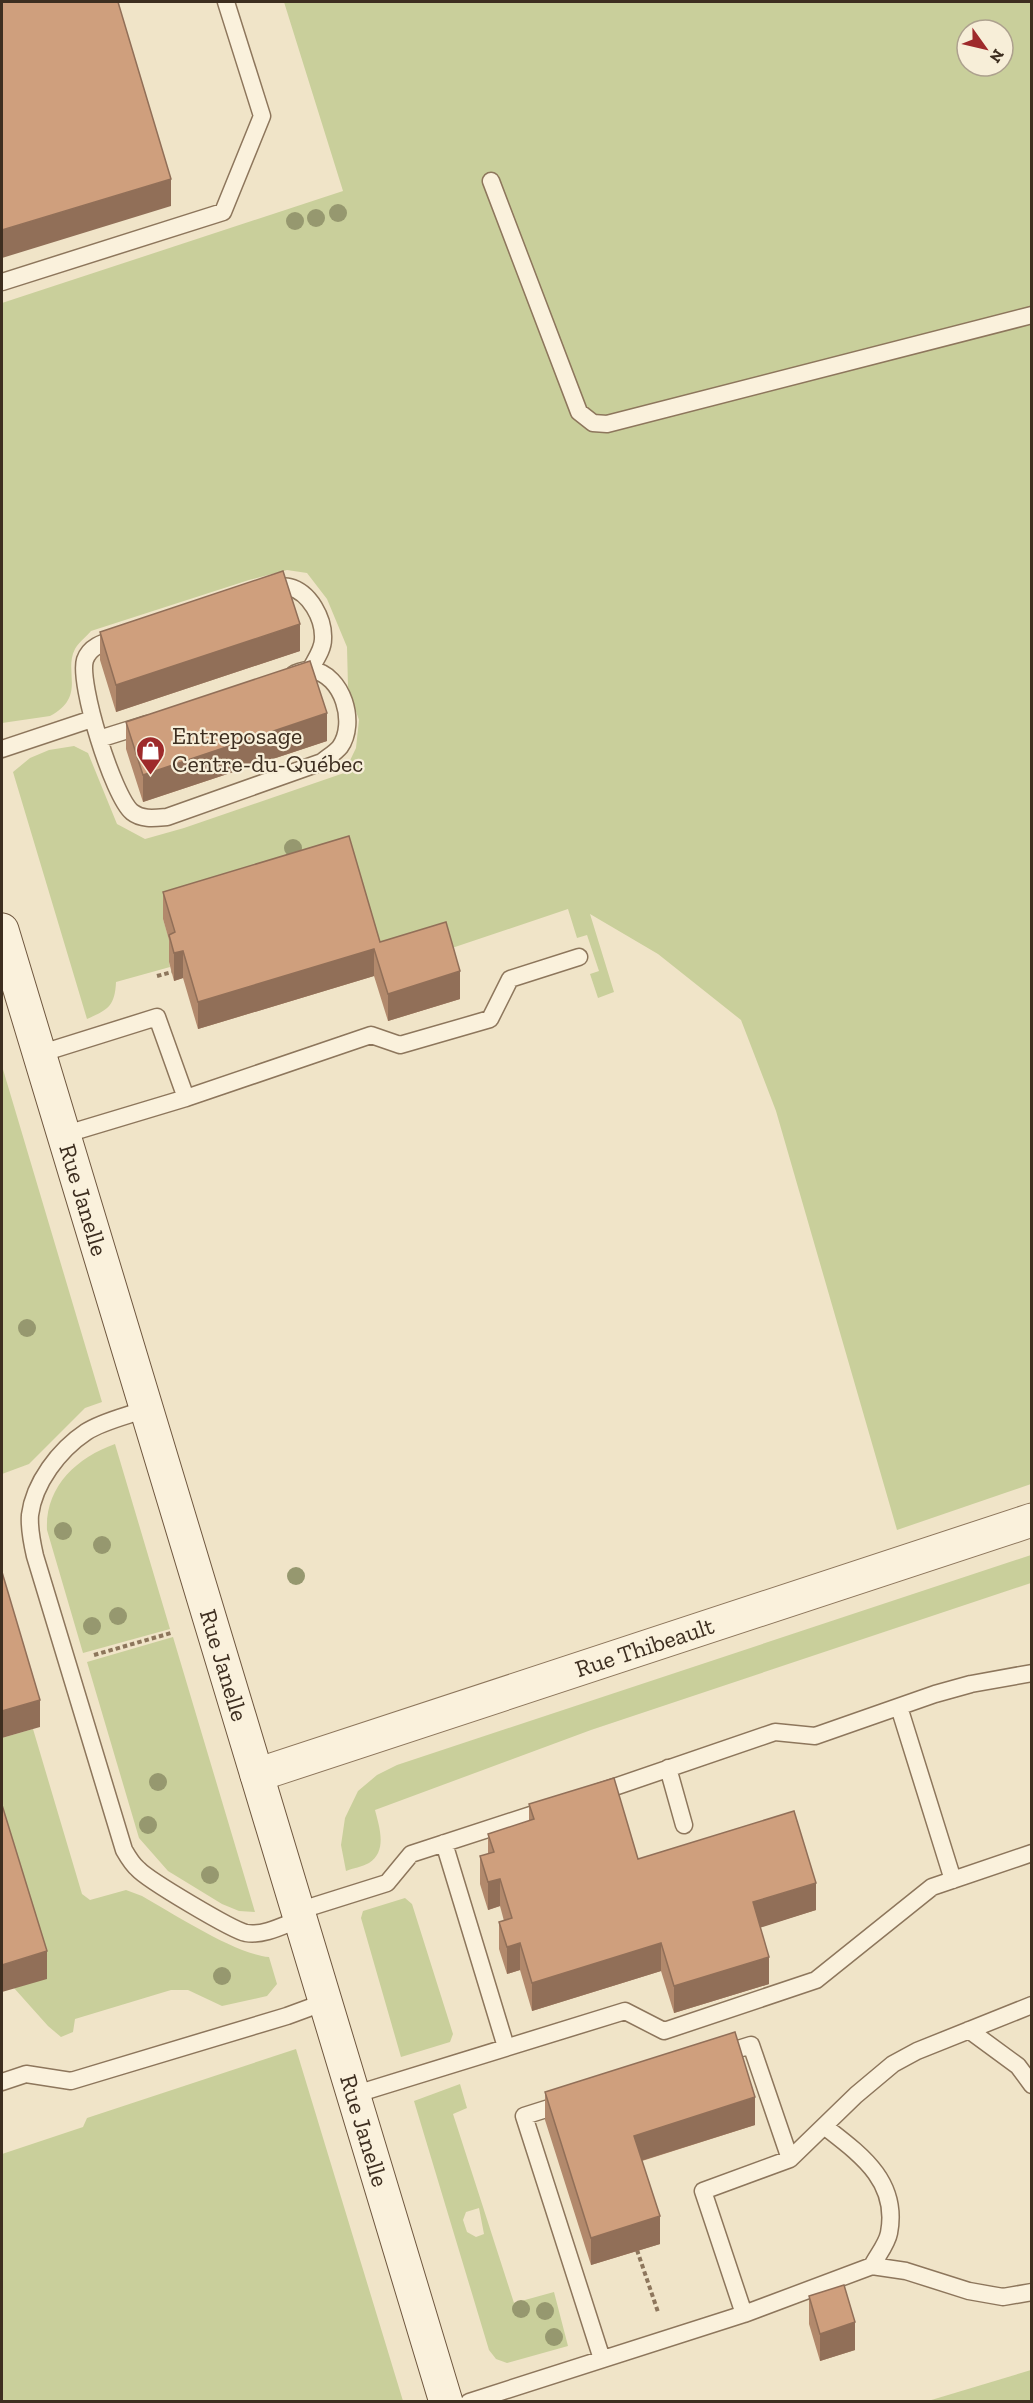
<svg xmlns="http://www.w3.org/2000/svg" width="1033" height="2403" viewBox="0 0 1033 2403" font-family="'Zilla Slab',serif">
	<style>
		.green { fill: #c9cf9b; fill-rule: evenodd }
		.lines { fill: none; stroke-linecap: round; stroke-linejoin: round }
		.lane-casing { stroke: #8d765c; stroke-width: 19 }
		.street-casing { stroke: #8d765c; stroke-width: 35 }
		.secondary-casing { stroke: #6f573f; stroke-width: 35 }
		.path { stroke: #8d765c; stroke-width: 4; stroke-dasharray: 4.5 3; stroke-linecap: butt }
		.lane { stroke: #faf1dc; stroke-width: 16 }
		.street { stroke: #faf1dc; stroke-width: 33 }
		.secondary { stroke: #faf1dc; stroke-width: 33 }
		.tree { fill: #96986f }
		.wall { fill: #b2896c }
		.shaded-wall { fill: #916f58 }
		.building { fill: #cf9f7d; stroke: #916f58; stroke-width: 1.5 }
		.labels { text-anchor: middle; stroke-width: 4.5; stroke-linejoin: round; paint-order: stroke }
		.poi-label { font-size: 24px; fill: #3d2e20; stroke: #f7eed8; text-anchor: start }
		.street-label { font-size: 24px; fill: #3d2e20; stroke: #f7eed8 }
	</style>
	<rect width="100%" height="100%" fill="#f0e4c8"/>
	<path class="green" d="M284,2H1031V1484L897,1530L776,1111L741,1020L658,954L590,914L614,992L598,998L590,974L599,971L587,935L577,938L568,909L446,950L163,919L175,960L169,962L170,967L116,982C115,1007 107,1010 87,1019L13,772L30,758L49,750L74,746L88,753L117,824L145,839L184,828L344,773L356,748L359,720L348,687L347,647L327,599L307,573L287,570L249,580L91,631C86,637 78,643 75,649C63,672 87,696 50,716L2,723V303L343,191ZM967,30H1003V66H967Z
		M2,1066L102,1402L85,1408L29,1464L2,1474Z
		M115,1444L170,1629L83,1653L47,1530C45,1487 76,1458 115,1444Z
		M1031,1555V1583L591,1730L375,1810C379,1826 388,1851 369,1863C362,1867 353,1868 346,1871L341,1845L345,1818L358,1791L377,1775L397,1765Z
		M173,1637L255,1912L239,1911L222,1904L168,1871L139,1838L87,1662Z
		M33,1729L82,1894L90,1900L126,1890L142,1896C174,1914 235,1954 269,1957L277,1984L267,1996L222,2006L188,1990H171L75,2019L73,2032L61,2037L48,2026L14,1988L47,1978L2,1833V1738Z
		M405,1898L412,1904L453,2034L450,2042L401,2057L361,1918L363,1911Z
		M296,2049L403,2401H2V2154L83,2127L87,2118Z
		M460,2084L467,2108L453,2114L514,2303L554,2292L568,2346L507,2363L496,2359L489,2350L414,2101ZM479,2208L484,2234L476,2237L467,2232L463,2220L466,2212Z
		M1031,2370V2401H928Z"/>
	<g class="lines">
		<defs>
			<path id="lane" d="M491,181L579,412L593,423L607,424L1032,315
				M2,282L223,212L262,116L226,2
				M266,591C274,589 281,585 289,587C310,592 324,619 323,639C323,650 315,660 310,670
				M119,638C106,642 90,645 85,660C78,683 113,796 132,812C142,820 155,818 167,817L322,762C328,757 335,753 340,747C357,723 343,675 312,670C306,669 299,672 294,674
				M99,739L147,724
				M2,749L92,719
				M39,1054L157,1017L186,1098L63,1135
				M186,1098L371,1035L400,1045L490,1019L510,979L579,957
				M146,1409C127,1416 103,1421 86,1432C59,1450 34,1483 30,1515C29,1528 32,1543 35,1556L124,1850C128,1857 132,1864 138,1869C148,1880 232,1930 246,1933C264,1936 284,1925 300,1919
				M899,1707L953,1880
				M668,1768L684,1825
				M597,1793L775,1732L815,1736L935,1694L971,1684L1032,1673
				M444,1843L506,2047
				M298,1911L387,1883L411,1854L549,1809
				M969,2030L1018,2066L1032,2085
				M719,2055L751,2045L790,2159L703,2191L744,2314
				M2,2082L26,2074L71,2081L287,2016L325,2002
				M353,2095L625,2011L664,2031L816,1980L932,1887L1032,1853
				M565,2103L524,2116L602,2359
				M824,2126C860,2154 899,2181 889,2233C887,2244 877,2256 872,2266
				M790,2159L856,2095L893,2064L917,2051L1032,2005
				M469,2402L744,2314L872,2266L906,2271L969,2291L1003,2297L1032,2292"/>
			<g id="street">
				<path id="s1" d="M257,1775L1032,1520"/>
			</g>
			<g id="secondary">
				<path id="s2" d="M2,930L446,2402"/>
			</g>
		</defs>
		<use href="#lane" class="lane-casing"/>
		<use href="#street" class="street-casing"/>
		<use href="#secondary" class="secondary-casing"/>
		<path class="path" d="M157,976L172,972
			M94,1655L171,1633
			M637,2250L658,2312"/>
		<use href="#lane" class="lane"/>
		<use href="#street" class="street"/>
		<use href="#secondary" class="secondary"/>
	</g>
	<g class="tree">
		<circle cx="338" cy="213" r="9"/>
		<circle cx="316" cy="218" r="9"/>
		<circle cx="295" cy="221" r="9"/>
		<circle cx="293" cy="848" r="9"/>
		<circle cx="27" cy="1328" r="9"/>
		<circle cx="63" cy="1531" r="9"/>
		<circle cx="102" cy="1545" r="9"/>
		<circle cx="296" cy="1576" r="9"/>
		<circle cx="118" cy="1616" r="9"/>
		<circle cx="92" cy="1626" r="9"/>
		<circle cx="158" cy="1782" r="9"/>
		<circle cx="148" cy="1825" r="9"/>
		<circle cx="210" cy="1875" r="9"/>
		<circle cx="222" cy="1976" r="9"/>
		<circle cx="521" cy="2309" r="9"/>
		<circle cx="545" cy="2311" r="9"/>
		<circle cx="554" cy="2337" r="9"/>
	</g>
	<path class="wall" d="M100,632L300,651L116,712L100,660Z
		M126,722L327,741L143,802L126,749Z
		M163,892L380,942L460,999L388,1021L374,976L198,1029L183,978L174,981L169,962V940L163,919Z
		M529,1804L638,1859L816,1910L760,1927L769,1984L674,2013L661,1971L532,2011L520,1970L507,1974L499,1949V1922L504,1921L500,1906L488,1910L480,1884V1856L488,1854V1834L529,1821Z
		M545,2092L755,2125L642,2161L660,2244L591,2265L545,2120Z
		M809,2296L855,2350L820,2361L809,2324Z"/>
	<path class="shaded-wall" d="M171,179V206L2,258V230Z
		M300,624V651L116,712V685Z
		M327,713V741L143,802V775Z
		M374,949V976L198,1029V1002Z
		M183,951V978L174,981V953Z
		M460,971V999L388,1021V994Z
		M40,1700V1727L2,1738V1711Z
		M500,1879V1906L488,1910V1882Z
		M816,1883V1910L753,1930V1902Z
		M520,1943V1970L507,1974V1947Z
		M661,1943V1971L532,2011V1983Z
		M47,1951V1979L2,1992V1965Z
		M769,1957V1984L674,2013V1986Z
		M755,2097V2125L634,2163V2136Z
		M660,2216V2244L591,2265V2238Z
		M855,2322V2350L820,2361V2334Z"/>
	<path class="building" d="M2,2H118L171,179L2,230Z
		M283,571L300,624L116,685L100,632Z
		M310,661L327,713L143,775L126,722Z
		M349,836L380,942L446,922L460,971L388,994L374,949L198,1002L183,951L174,953L169,935L175,932L163,892Z
		M2,1572L40,1700L2,1711Z
		M614,1778L638,1859L794,1811L816,1883L753,1902L769,1957L674,1986L661,1943L532,1983L520,1943L507,1947L499,1922L512,1918L500,1879L488,1882L480,1856L494,1852L488,1834L534,1819L529,1804Z
		M2,1805L47,1951L2,1965Z
		M735,2032L755,2097L634,2136L660,2216L591,2238L545,2092Z
		M844,2285L855,2322L820,2334L809,2296Z"/>
	<defs>
		<symbol id="shop-pin" viewBox="-11 -11 22 30"><path d="M0 17L-7.5 6A9.5 9.5 0 1 1 7.5 6Z" fill="#9e2a2b" stroke="#f7eed8"/><path d="M-5-2.5h2.3a2.7 3.5 0 0 1 5.4 0H5L5.5 6h-11ZM-1.5-2.5h3a1.5 2.3 0 0 0-3 0Z" fill="#fff"/></symbol>
	</defs>
	<g fill-rule="evenodd">
		<use href="#shop-pin" x="134" y="734" width="33" height="45"/>
	</g>
	<g class="labels">
		<g class="poi-label">
			<text x="172" y="744">Entreposage<tspan x="172" dy="28">Centre-du-Québec</tspan></text>
		</g>
		<g class="street-label">
			<text dy="8" stroke="none"><textPath href="#s2" startOffset="282">Rue Janelle</textPath></text>
			<text dy="8" stroke="none"><textPath href="#s1" startOffset="408">Rue Thibeault</textPath></text>
			<text dy="8" stroke="none"><textPath href="#s2" startOffset="768">Rue Janelle</textPath></text>
			<text dy="8" stroke="none"><textPath href="#s2" startOffset="1254">Rue Janelle</textPath></text>
		</g>
	</g>
	<rect width="1033" height="2403" fill="none" stroke="#3d2e20" stroke-width="6"/>
	<g transform="translate(985 48) rotate(124)"><circle r="28" fill="#f7eed8" stroke="#ada18e" stroke-width="1.5"/>
	<path d="M0-4.5L10 22L0 15L-10 22Z" fill="#9e2a2b"/>
	<text y="-9" font-size="16" font-weight="bold" text-anchor="middle" fill="#3d2e20">N</text>
	</g>
</svg>
